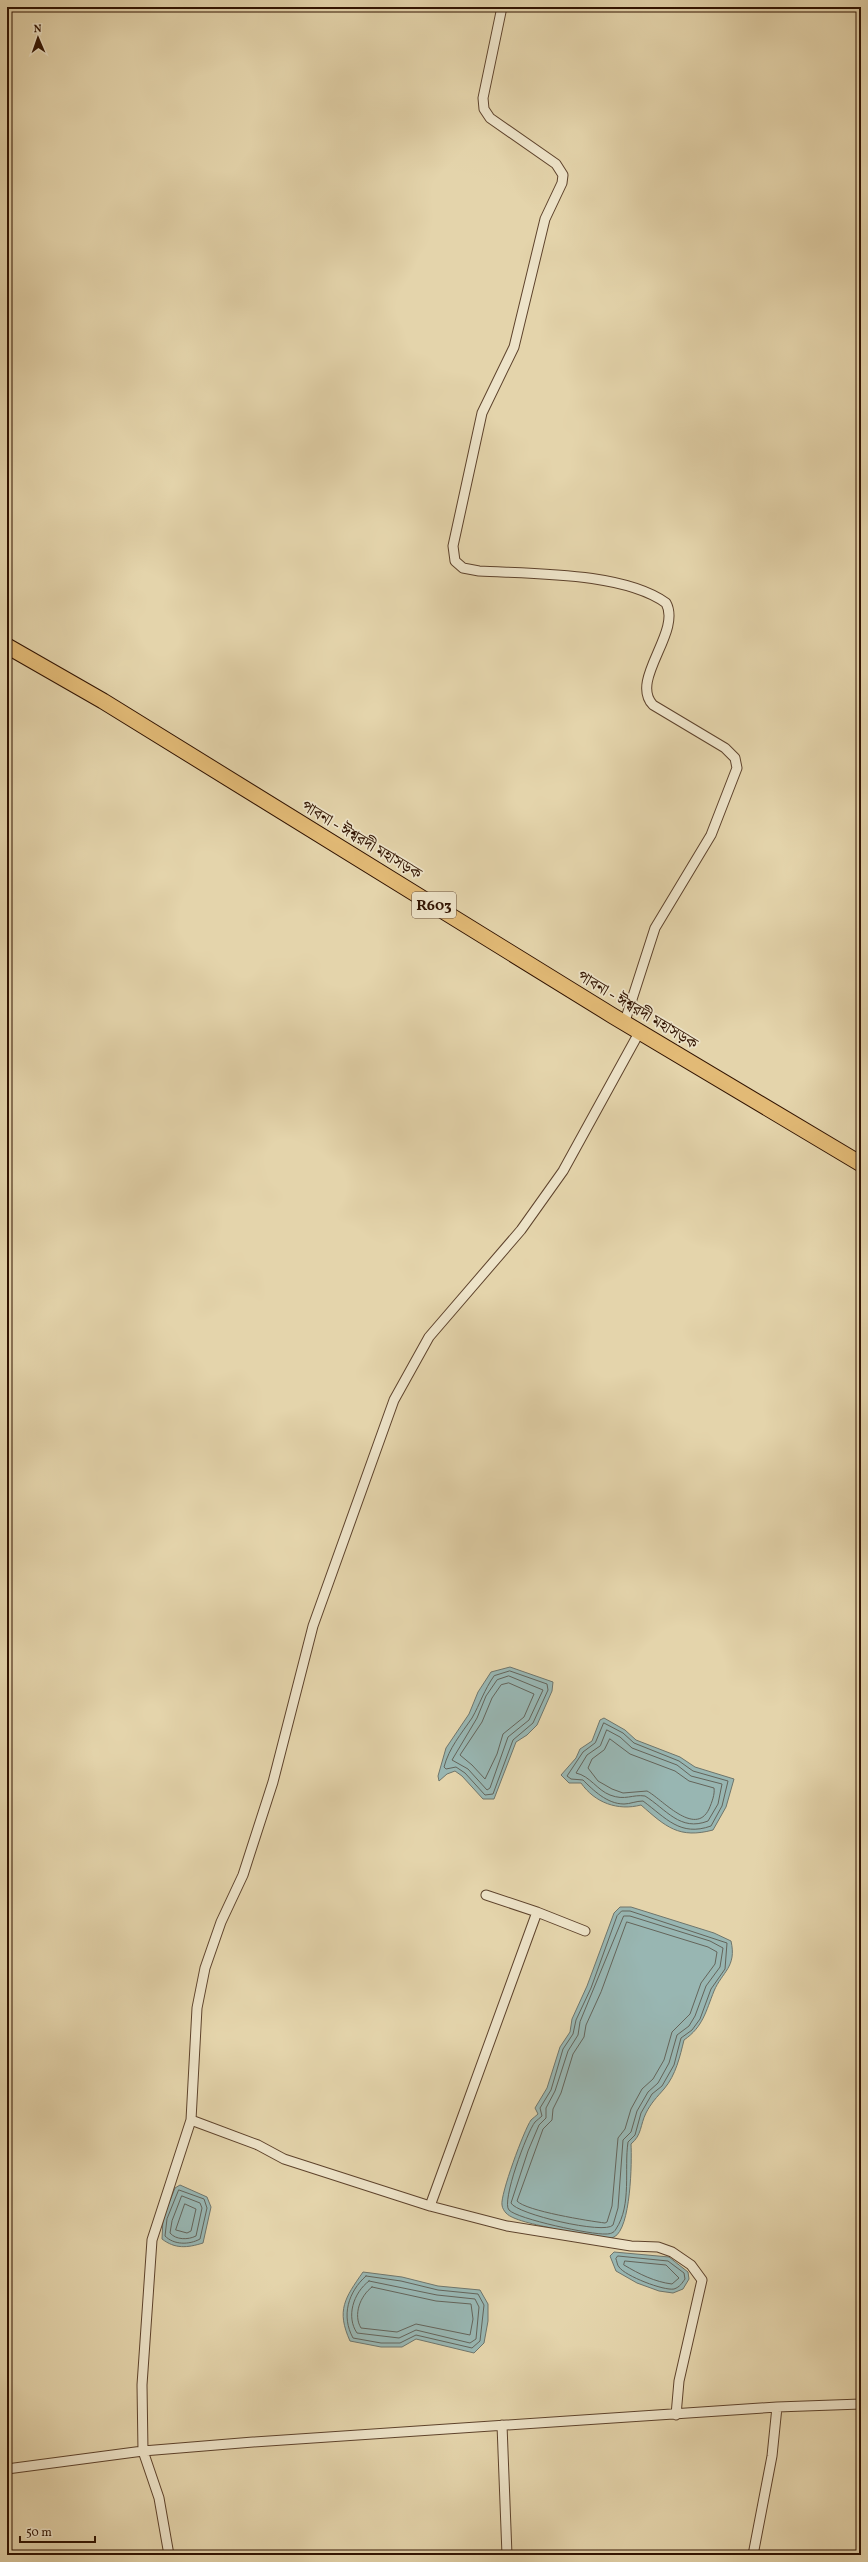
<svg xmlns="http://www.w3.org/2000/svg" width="868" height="2562" viewBox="0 0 868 2562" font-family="Vollkorn,'Noto Serif Bengali',serif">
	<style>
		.water { fill: #98b6b2; stroke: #6f756b }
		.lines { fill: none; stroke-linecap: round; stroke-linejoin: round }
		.shore { stroke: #64645a; stroke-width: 1 }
		.street-casing { stroke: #5e432c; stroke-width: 11 }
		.primary-casing { stroke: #311301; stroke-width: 17 }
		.street { stroke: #ede3c8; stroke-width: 9 }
		.primary { stroke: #e2ba76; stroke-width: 15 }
		.labels { text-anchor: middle; stroke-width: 3.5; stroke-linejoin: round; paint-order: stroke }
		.shield { fill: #ede3c8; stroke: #69513d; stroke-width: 1 }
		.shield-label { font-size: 15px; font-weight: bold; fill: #311301 }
		.street-label { font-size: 16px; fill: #311301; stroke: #ede3c8 }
	</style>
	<rect width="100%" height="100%" fill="#e4d4ab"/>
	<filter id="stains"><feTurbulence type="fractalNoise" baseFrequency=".005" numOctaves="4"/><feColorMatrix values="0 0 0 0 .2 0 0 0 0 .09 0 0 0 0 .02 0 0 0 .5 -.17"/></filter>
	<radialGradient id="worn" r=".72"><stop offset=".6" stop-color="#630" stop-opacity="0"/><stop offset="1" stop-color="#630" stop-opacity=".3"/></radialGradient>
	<path class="water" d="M510,1667L553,1682L552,1691L537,1725L527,1735L516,1742L494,1799H483L462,1776L455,1771L447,1774L439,1781L438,1776L446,1748L469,1714L478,1692L491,1672Z
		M604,1718L625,1730L636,1740L680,1757L695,1767L734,1779L726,1807L713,1830C679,1839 666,1827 641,1805C618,1811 595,1803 581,1783H569L561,1775L576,1758L580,1749L592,1741L600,1720Z
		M620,1907H631L714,1933L731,1941C737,1967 722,1972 714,1991C706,2011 703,2027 684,2040C680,2056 676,2075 664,2089C657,2097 651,2103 646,2113C640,2125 642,2135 631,2144C632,2161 631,2229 614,2237C600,2243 569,2233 555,2229C544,2226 513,2221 506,2213C505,2212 502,2208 502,2205C500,2195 524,2130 531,2120C533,2118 536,2116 538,2114L535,2108L547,2088L560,2047L570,2032L572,2019L587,1986L614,1913Z
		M180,2185L207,2197L211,2207L203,2243C187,2248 175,2249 162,2239L163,2218L175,2188Z
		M614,2252L669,2257L688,2272L689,2279L683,2289L673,2293L659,2291L637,2283L616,2271L610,2256Z
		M363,2272L402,2277L438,2286L480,2290L488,2304V2321L484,2343L474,2353L416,2339L402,2347H381L350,2341C336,2310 345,2298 363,2272Z"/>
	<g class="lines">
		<path class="shore" d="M510,1671L547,1684L548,1690L533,1723L513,1740L493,1794L485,1795L465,1773L456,1767L446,1769L444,1767C449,1748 461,1734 472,1718C480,1704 484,1690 494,1676Z
			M509,1676L543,1690L529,1720L508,1737L490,1788L487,1790L468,1769L452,1760L477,1718L486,1696L497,1680Z
			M509,1683L534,1694L524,1717L503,1734L497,1754L485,1779L472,1765L460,1755L482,1722L492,1698L501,1685Z
			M604,1723L623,1733L634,1743L679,1761L693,1771L728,1781L722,1806L711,1826C680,1837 666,1818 643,1801C636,1801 630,1804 624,1804C607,1804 593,1790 583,1780L571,1779L567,1776L583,1752L595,1743Z
			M607,1730L620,1737L632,1748L677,1765L691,1776L722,1784L718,1804L708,1821C680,1832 666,1809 645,1796C633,1794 625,1801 610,1795C597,1790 590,1776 576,1773L587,1755L600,1746Z
			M610,1739L630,1754L675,1771L689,1781L714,1788C715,1794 712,1802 709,1809C695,1838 661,1798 647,1791L623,1793L612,1789L598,1781L588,1768L592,1759L604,1750Z
			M622,1911H630L727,1943L725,1969L711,1989L700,2019L692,2030L681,2038L674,2065L662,2086L652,2094L641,2113L635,2135L628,2142C624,2169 632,2205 616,2229C614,2233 610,2234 606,2234C592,2235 517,2219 509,2210C501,2202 527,2132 535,2122C537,2120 540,2118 542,2116L540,2108L551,2090L563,2049L573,2034L576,2020L591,1988L617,1916Z
			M624,1916H630L710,1941L723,1948L720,1967L706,1986L695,2016L689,2026L677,2035L669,2063L658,2083L648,2092L637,2111L631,2132L623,2140L618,2208L613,2225C605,2235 516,2214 511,2203L528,2151L539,2125L546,2118V2108L555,2091L568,2051L578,2035L580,2022Z
			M627,1922L708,1947L717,1952L715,1964L701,1983L690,2014L672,2032L664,2060L653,2079L642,2089L631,2109L625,2129L618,2138L612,2206L607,2222L605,2223C589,2221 526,2211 517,2201L543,2129L552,2120L553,2109L561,2093L573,2054L584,2037L586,2025L601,1992Z
			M179,2190L204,2199L207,2208L200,2239C189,2245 174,2245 165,2236L167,2219Z
			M182,2196L200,2203L202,2208L196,2236C188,2240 176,2240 170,2233L172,2221Z
			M185,2204L196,2209L191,2231L187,2233L176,2230Z
			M618,2256L668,2261L684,2273L685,2279C682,2283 680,2287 674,2289C664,2291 625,2276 619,2267C617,2265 617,2261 616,2259Z
			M625,2261L666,2265L679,2278L672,2284C655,2282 639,2274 624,2265Z
			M366,2276L401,2281L438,2290L478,2294L484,2305L480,2341L472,2348L416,2335L400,2343H381L353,2338C341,2316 348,2292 366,2276Z
			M369,2281L437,2295L475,2299L479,2307L476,2339L470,2343L416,2330L399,2338L357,2333C346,2317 353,2293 369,2281Z
			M372,2287L436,2301L471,2304L473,2319L470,2335L416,2324L397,2332L361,2328C353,2315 360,2296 372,2287Z"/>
		<defs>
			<path id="street" d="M502,7L483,98L484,109L490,118L556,164L563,175L562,183L545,219L514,347L482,413L453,546L455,561L463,568L479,571C531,574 623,572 666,603C682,632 629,680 653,705L725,748L735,758L737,768L711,835L655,928L625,1021
				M537,1912L585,1931
				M191,2120L258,2145L284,2159L430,2206L507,2226L631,2246L658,2247L672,2252L691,2265L702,2280L679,2381L676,2415
				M430,2206L537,1912L486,1895
				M502,2425L507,2555
				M7,2469L143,2451L253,2442L777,2407L861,2404
				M169,2555L159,2498L143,2451L142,2385L152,2240L191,2120L197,2008L205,1968L221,1922L243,1875L273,1782L313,1626L394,1400L429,1337L521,1230L563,1171L640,1031
				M753,2555L772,2456L777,2407"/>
			<path id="primary" d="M7,646L103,701L613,1016L861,1164"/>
		</defs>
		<use href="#street" class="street-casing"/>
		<use href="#primary" class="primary-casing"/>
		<use href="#street" class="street"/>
		<use href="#primary" class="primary"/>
	</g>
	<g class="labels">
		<rect class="shield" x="412" y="892" width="44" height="26" rx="3"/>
		<g class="shield-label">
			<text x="434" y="910">R603</text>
		</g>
		<g class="street-label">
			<text transform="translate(362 839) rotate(31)" y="6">পাবনা - ঈশ্বরদী মহাসড়ক</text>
			<text transform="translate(638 1009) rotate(31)" y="6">পাবনা - ঈশ্বরদী মহাসড়ক</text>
		</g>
	</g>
	<rect width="868" height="2562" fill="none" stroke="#e4d4ab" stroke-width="24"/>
	<rect x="8" y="8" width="852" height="2546" fill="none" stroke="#311301" stroke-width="2"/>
	<rect x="12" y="12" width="844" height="2538" fill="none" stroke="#311301"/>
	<g transform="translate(38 38) rotate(358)" stroke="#ede3c8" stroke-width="3" paint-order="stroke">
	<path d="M0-3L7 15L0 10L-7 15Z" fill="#311301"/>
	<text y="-6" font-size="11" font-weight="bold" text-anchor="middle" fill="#311301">N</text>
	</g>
	<path d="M20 2536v6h75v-6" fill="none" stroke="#311301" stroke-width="2"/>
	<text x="26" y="2536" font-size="12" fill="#311301" stroke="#ede3c8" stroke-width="3" paint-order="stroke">50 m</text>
	<rect width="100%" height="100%" filter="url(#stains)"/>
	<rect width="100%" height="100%" fill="url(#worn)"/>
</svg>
